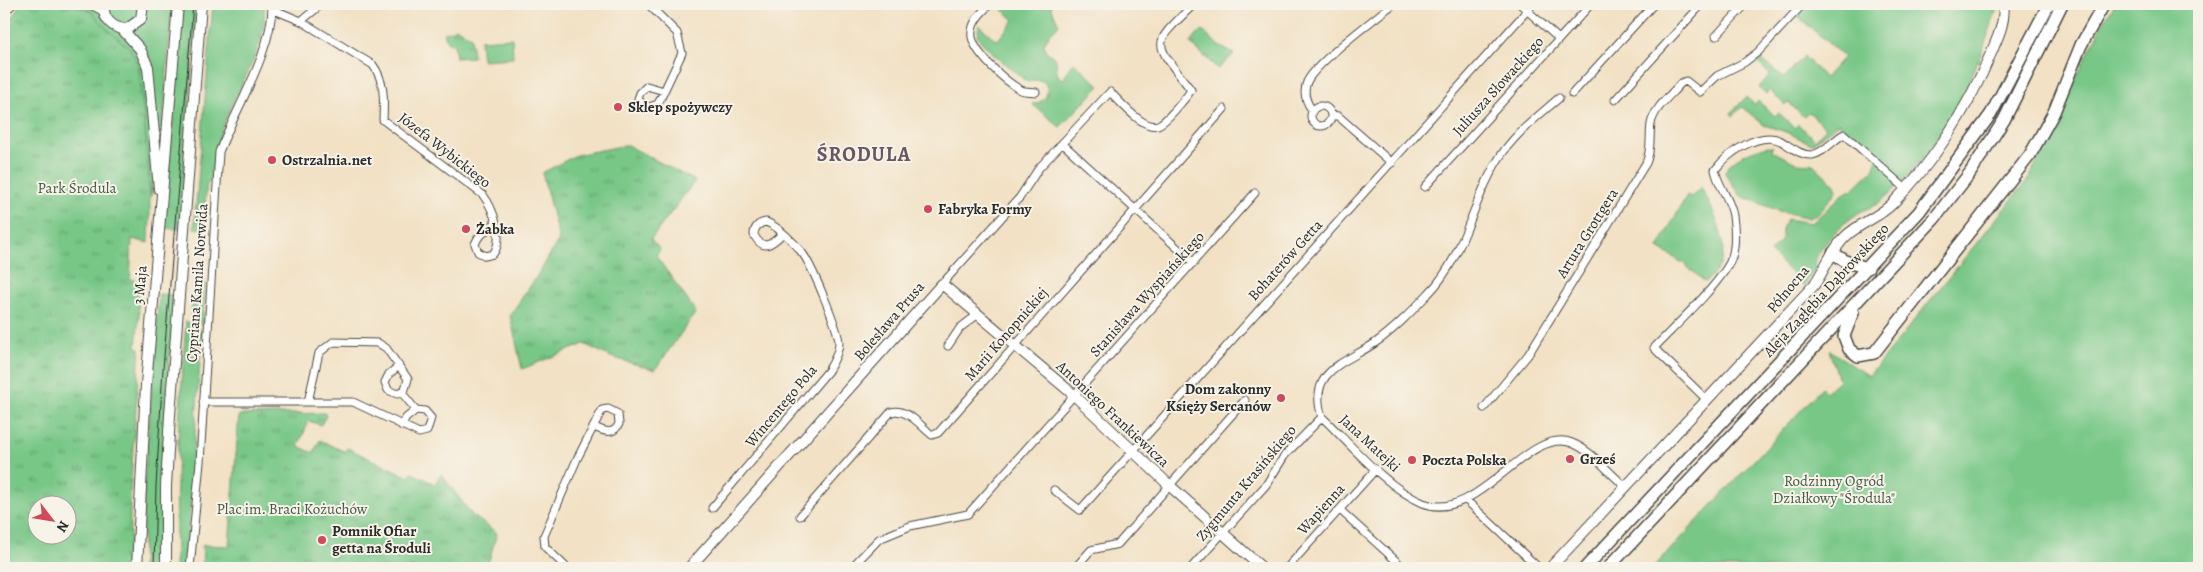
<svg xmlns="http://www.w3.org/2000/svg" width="2203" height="572" viewBox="0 0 2203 572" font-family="Alegreya,serif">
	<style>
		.green { fill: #78c787; stroke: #527959 }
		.park { fill: url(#park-tufts); stroke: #527959; fill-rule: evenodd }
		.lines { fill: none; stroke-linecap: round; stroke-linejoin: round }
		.street-casing { stroke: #494642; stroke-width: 9 }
		.secondary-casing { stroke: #494642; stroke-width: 12 }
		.primary-casing { stroke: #494642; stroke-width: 14 }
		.street { stroke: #fff; stroke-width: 7 }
		.secondary { stroke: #fff; stroke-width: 10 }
		.primary { stroke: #fff; stroke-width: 11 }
		.tram { stroke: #2b2b2b; stroke-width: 1 }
		.poi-dot { fill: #d1495b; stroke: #f7f3e8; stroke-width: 2 }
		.labels { text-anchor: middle; stroke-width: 4; stroke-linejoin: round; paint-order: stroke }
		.street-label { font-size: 15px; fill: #2b2b2b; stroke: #f7f3e8 }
		.poi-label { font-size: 15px; font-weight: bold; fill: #2b2b2b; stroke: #f7f3e8; text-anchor: start }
		.park-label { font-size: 15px; fill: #425a47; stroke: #f7f3e8 }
		.district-label { font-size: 20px; font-weight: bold; letter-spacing: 1px; fill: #6a5763; stroke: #f7f3e8 }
	</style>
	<defs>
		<pattern id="park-tufts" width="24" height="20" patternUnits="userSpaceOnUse" patternTransform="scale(1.25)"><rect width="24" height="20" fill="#78c787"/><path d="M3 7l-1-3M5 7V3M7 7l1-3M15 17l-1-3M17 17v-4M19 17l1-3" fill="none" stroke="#63a26f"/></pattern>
	</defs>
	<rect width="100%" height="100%" fill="#f7f3e8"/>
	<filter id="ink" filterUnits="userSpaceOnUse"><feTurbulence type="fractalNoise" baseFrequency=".02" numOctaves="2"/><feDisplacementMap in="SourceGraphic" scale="10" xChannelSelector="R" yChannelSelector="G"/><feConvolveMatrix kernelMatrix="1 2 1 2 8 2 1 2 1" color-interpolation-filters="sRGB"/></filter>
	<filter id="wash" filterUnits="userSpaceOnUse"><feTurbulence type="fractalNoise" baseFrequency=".0096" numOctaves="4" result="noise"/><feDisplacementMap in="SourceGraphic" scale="20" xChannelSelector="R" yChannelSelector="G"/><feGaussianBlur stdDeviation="1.12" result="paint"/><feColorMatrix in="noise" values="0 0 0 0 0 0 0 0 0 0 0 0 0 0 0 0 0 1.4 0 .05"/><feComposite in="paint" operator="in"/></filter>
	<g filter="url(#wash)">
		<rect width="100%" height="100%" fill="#f2e1c4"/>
		<path class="green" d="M72,4H172L160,166L151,196L139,67L92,12Z
			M183,4H197L180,229L164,228Z
			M213,4H264C268,46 241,81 226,118C217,139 214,159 211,181L207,182L203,229L194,228Z
			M1006,4H1052L1051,7L1059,25L1049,35L1044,44L1046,51L1056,59L1057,73L1060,78L1064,79L1070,66L1075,63L1100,86L1060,127L1032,104C1050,103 1052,83 1039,80C1036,80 1030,82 1027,82L991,52L977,37L979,25L997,41L1014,20L1002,9Z
			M1784,4H1992L1997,8C1974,82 1941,151 1880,202C1874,207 1864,209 1857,214C1842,224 1812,251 1815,269L1804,286L1770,252L1782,240V229L1787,219L1812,223L1842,195L1854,188L1873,170L1878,156L1838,123L1812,144L1786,132L1764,125L1742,107L1733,116L1731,113L1746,97L1755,105L1758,101L1775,116L1779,113L1795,128L1798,124L1815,140L1826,128L1809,112L1804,117L1788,102L1785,105L1769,90L1766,94L1759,87L1770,75L1756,61L1760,58L1784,78L1804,56L1825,78L1844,57Z
			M2115,4H2199V568H1653L1822,388L1826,392L1839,380L1829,350L1869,376L2030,177L2058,113L2106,18Z
			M512,38L513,58L482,60L480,40Z
			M1768,146L1773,147L1772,151L1796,163L1813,164L1835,185L1837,191L1819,212L1810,218L1779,211L1741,196L1725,173C1730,157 1754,150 1768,146Z
			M1701,187C1715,215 1740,258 1705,282L1683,263L1658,248L1687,195L1691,197Z
			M198,278L205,282L203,325L191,318L194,282Z
			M159,294L174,295L162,467L161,568H142L144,485Z
			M186,321L202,331L186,568H175L178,440Z"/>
		<path class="park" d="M20,4H72L92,12L107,29L130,48L139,67C144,125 153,184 149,243L132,239L130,279L137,281L139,316L136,347L140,348L130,495V568H4V21L13,18ZM38,504H68V534H38Z
			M457,28L471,37L473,57L456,58L454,44L448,43L444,33Z
			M1202,30L1219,46L1234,54L1218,69L1190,43Z
			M627,145L695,181L651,239L660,250L656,256L696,312L655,370L611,357L584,344L522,369L510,315L540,272L559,239L542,173L576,155Z
			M325,413L326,416L321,425L309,421L298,446L313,453L320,440L345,452L347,448L409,477L412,473L435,484L441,474L472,515L497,533L488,564L489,568H202L203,545L229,546L239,415Z"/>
	</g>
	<g filter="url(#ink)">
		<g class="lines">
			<defs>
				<path id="street" d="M648,4L677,33L682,53L658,104L649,107L644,106L638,99L640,93L647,86L664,91
					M990,4C981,13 970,23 972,37C975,54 1006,82 1021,90C1025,92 1032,91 1036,92
					M1520,4L1559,39
					M272,9L301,21L322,4
					M301,21L373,65C385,81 384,101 383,120L483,195C493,208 505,239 493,254L486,256L478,252L475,244L478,238L495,223
					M1716,36L1746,4
					M1572,94L1654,4
					M1559,98C1537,117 1513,135 1498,160C1471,203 1465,257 1428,294C1412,311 1395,329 1375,343C1346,363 1307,370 1322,417C1350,444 1387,488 1423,503C1478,525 1527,425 1572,443C1592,451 1609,473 1625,486
					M1615,100L1702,4
					M1311 116a10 10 0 1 1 20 0a10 10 0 1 1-20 0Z
					M1312,110C1306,102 1303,92 1307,82C1315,63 1375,19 1393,4
					M1331,115L1338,116L1392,163
					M1062,143L1194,263
					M1425,187L1591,4
					M942,284L1020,197L1039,168L1110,92C1120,101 1145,133 1160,124C1170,118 1179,105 1187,96L1191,90L1188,86C1151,39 1153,45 1194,4
					M948,346L960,328L977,315
					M402,393L416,410
					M1707,400L1654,348C1675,326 1717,287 1730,262C1736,249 1735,230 1733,216C1731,200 1718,186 1715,170C1727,154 1759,130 1781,141C1790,146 1801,156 1812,155C1824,153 1833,140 1844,134L1906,189
					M203,402H353L419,433L427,431L431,418L425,411L416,410L406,418L402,426
					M308,402L319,353L333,342L378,343L386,348L408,379L405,389L397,394L388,390L385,382L389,374L399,366
					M1484,408L1528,355L1646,163C1652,149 1649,138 1651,124C1654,108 1671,95 1681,83L1686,81L1700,92L1717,76L1745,62L1758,52L1803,4
					M1054,490L1080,510L1533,4
					M1466,500L1539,568
					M712,508L828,371C833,363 839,353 839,343C839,330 812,266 803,254C795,243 779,227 766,222C758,223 754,228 754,235C763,252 772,244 782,234
					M1340,510L1404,568
					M800,516L891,412C906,407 921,426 932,435L938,433L1224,109
					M190,568L200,462L219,152C236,108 273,51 272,4
					M567,568L545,547L544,536L577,459L602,410L608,409L618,414L619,424C613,436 604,431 594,427
					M851,568L879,539L910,526L968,514L1255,193
					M1075,568L1091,550L1118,544L1245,400
					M1191,568L1266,485L1285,455L1322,417
					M1287,568L1376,469"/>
				<path id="secondary" d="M92,4L104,10
					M104,4C102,18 112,29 127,29L141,19L143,4
					M4,10L11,4
					M122,29L140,49L148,67L159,189
					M137,568L146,385L178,4
					M166,568V486L170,415L201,4
					M689,568L942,284L1074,395L1169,485L1262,568
					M1550,568L1814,285C1825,269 1831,251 1845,237C1859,223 1878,218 1892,204C1936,160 1968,108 1992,51C1998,37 2006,20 2003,4"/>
				<path id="primary" d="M1833,253L1847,262L1868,268
					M1853,313L1844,336L1849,349L1858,356L1874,353L2030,155L2054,112L2081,45L2104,4
					M1585,568L1919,212L1991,114L2049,4
					M1608,568L1934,219L1970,173L2004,120L2062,4"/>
			</defs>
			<use href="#street" class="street-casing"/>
			<use href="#secondary" class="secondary-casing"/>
			<use href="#primary" class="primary-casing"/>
			<use href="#street" class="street"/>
			<use href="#secondary" class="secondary"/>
			<use href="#primary" class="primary"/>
			<path class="tram" d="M154,568L156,486L163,369L193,4"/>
		</g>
	</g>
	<g class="poi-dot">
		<circle cx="618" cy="107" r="5"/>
		<circle cx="272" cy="160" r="5"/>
		<circle cx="928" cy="209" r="5"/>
		<circle cx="466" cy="229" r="5"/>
		<circle cx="1281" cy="398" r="5"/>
		<circle cx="1570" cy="459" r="5"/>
		<circle cx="1412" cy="460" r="5"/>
		<circle cx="322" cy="540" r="5"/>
	</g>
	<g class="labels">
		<g class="street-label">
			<text transform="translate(1498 86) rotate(-48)" y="5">Juliusza Słowackiego</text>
			<text transform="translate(445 150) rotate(38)" y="5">Józefa Wybickiego</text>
			<text transform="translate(1587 233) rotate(-58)" y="5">Artura Grottgera</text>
			<text transform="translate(1285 260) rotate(-48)" y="5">Bohaterów Getta</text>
			<text transform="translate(197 283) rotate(-86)" y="5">Cypriana Kamila Norwida</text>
			<text transform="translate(140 285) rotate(-85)" y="5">3 Maja</text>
			<text transform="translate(1788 289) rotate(-50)" y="5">Północna</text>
			<text transform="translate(1826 290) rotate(-47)" y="5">Aleja Zagłębia Dąbrowskiego</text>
			<text transform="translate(1147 294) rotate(-48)" y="5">Stanisława Wyspiańskiego</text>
			<text transform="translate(889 321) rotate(-49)" y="5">Bolesława Prusa</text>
			<text transform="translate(1006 334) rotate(-49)" y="5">Marii Konopnickiej</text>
			<text transform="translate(781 406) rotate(-50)" y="5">Wincentego Pola</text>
			<text transform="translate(1113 414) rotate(43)" y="5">Antoniego Frankiewicza</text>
			<text transform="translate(1370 443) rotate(43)" y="5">Jana Matejki</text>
			<text transform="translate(1246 483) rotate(-50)" y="5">Zygmunta Krasińskiego</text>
			<text transform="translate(1321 509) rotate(-48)" y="5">Wapienna</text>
		</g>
		<g class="poi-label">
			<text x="628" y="112">Sklep spożywczy</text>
			<text x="282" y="165">Ostrzalnia.net</text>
			<text x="938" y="214">Fabryka Formy</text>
			<text x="476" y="234">Żabka</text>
			<text x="1271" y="394" text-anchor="end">Dom zakonny<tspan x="1271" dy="17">Księży Sercanów</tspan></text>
			<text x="1580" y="464">Grześ</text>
			<text x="1422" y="465">Poczta Polska</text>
			<text x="332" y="536">Pomnik Ofiar<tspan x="332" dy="17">getta na Środuli</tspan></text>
		</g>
		<g class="park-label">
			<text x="77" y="193">Park Środula</text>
			<text x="1834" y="486">Rodzinny Ogród<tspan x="1834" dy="17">Działkowy "Środula"</tspan></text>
			<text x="292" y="514">Plac im. Braci Kożuchów</text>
		</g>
		<g class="district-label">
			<text x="864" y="161">ŚRODULA</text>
		</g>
	</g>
	<rect width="2203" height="572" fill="none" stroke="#f7f3e8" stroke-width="20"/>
	<g transform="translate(52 520) rotate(121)"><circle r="24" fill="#f7f3e8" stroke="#a5a39c"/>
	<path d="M0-4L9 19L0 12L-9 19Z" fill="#d1495b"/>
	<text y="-8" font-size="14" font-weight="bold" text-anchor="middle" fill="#2b2b2b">N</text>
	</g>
</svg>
